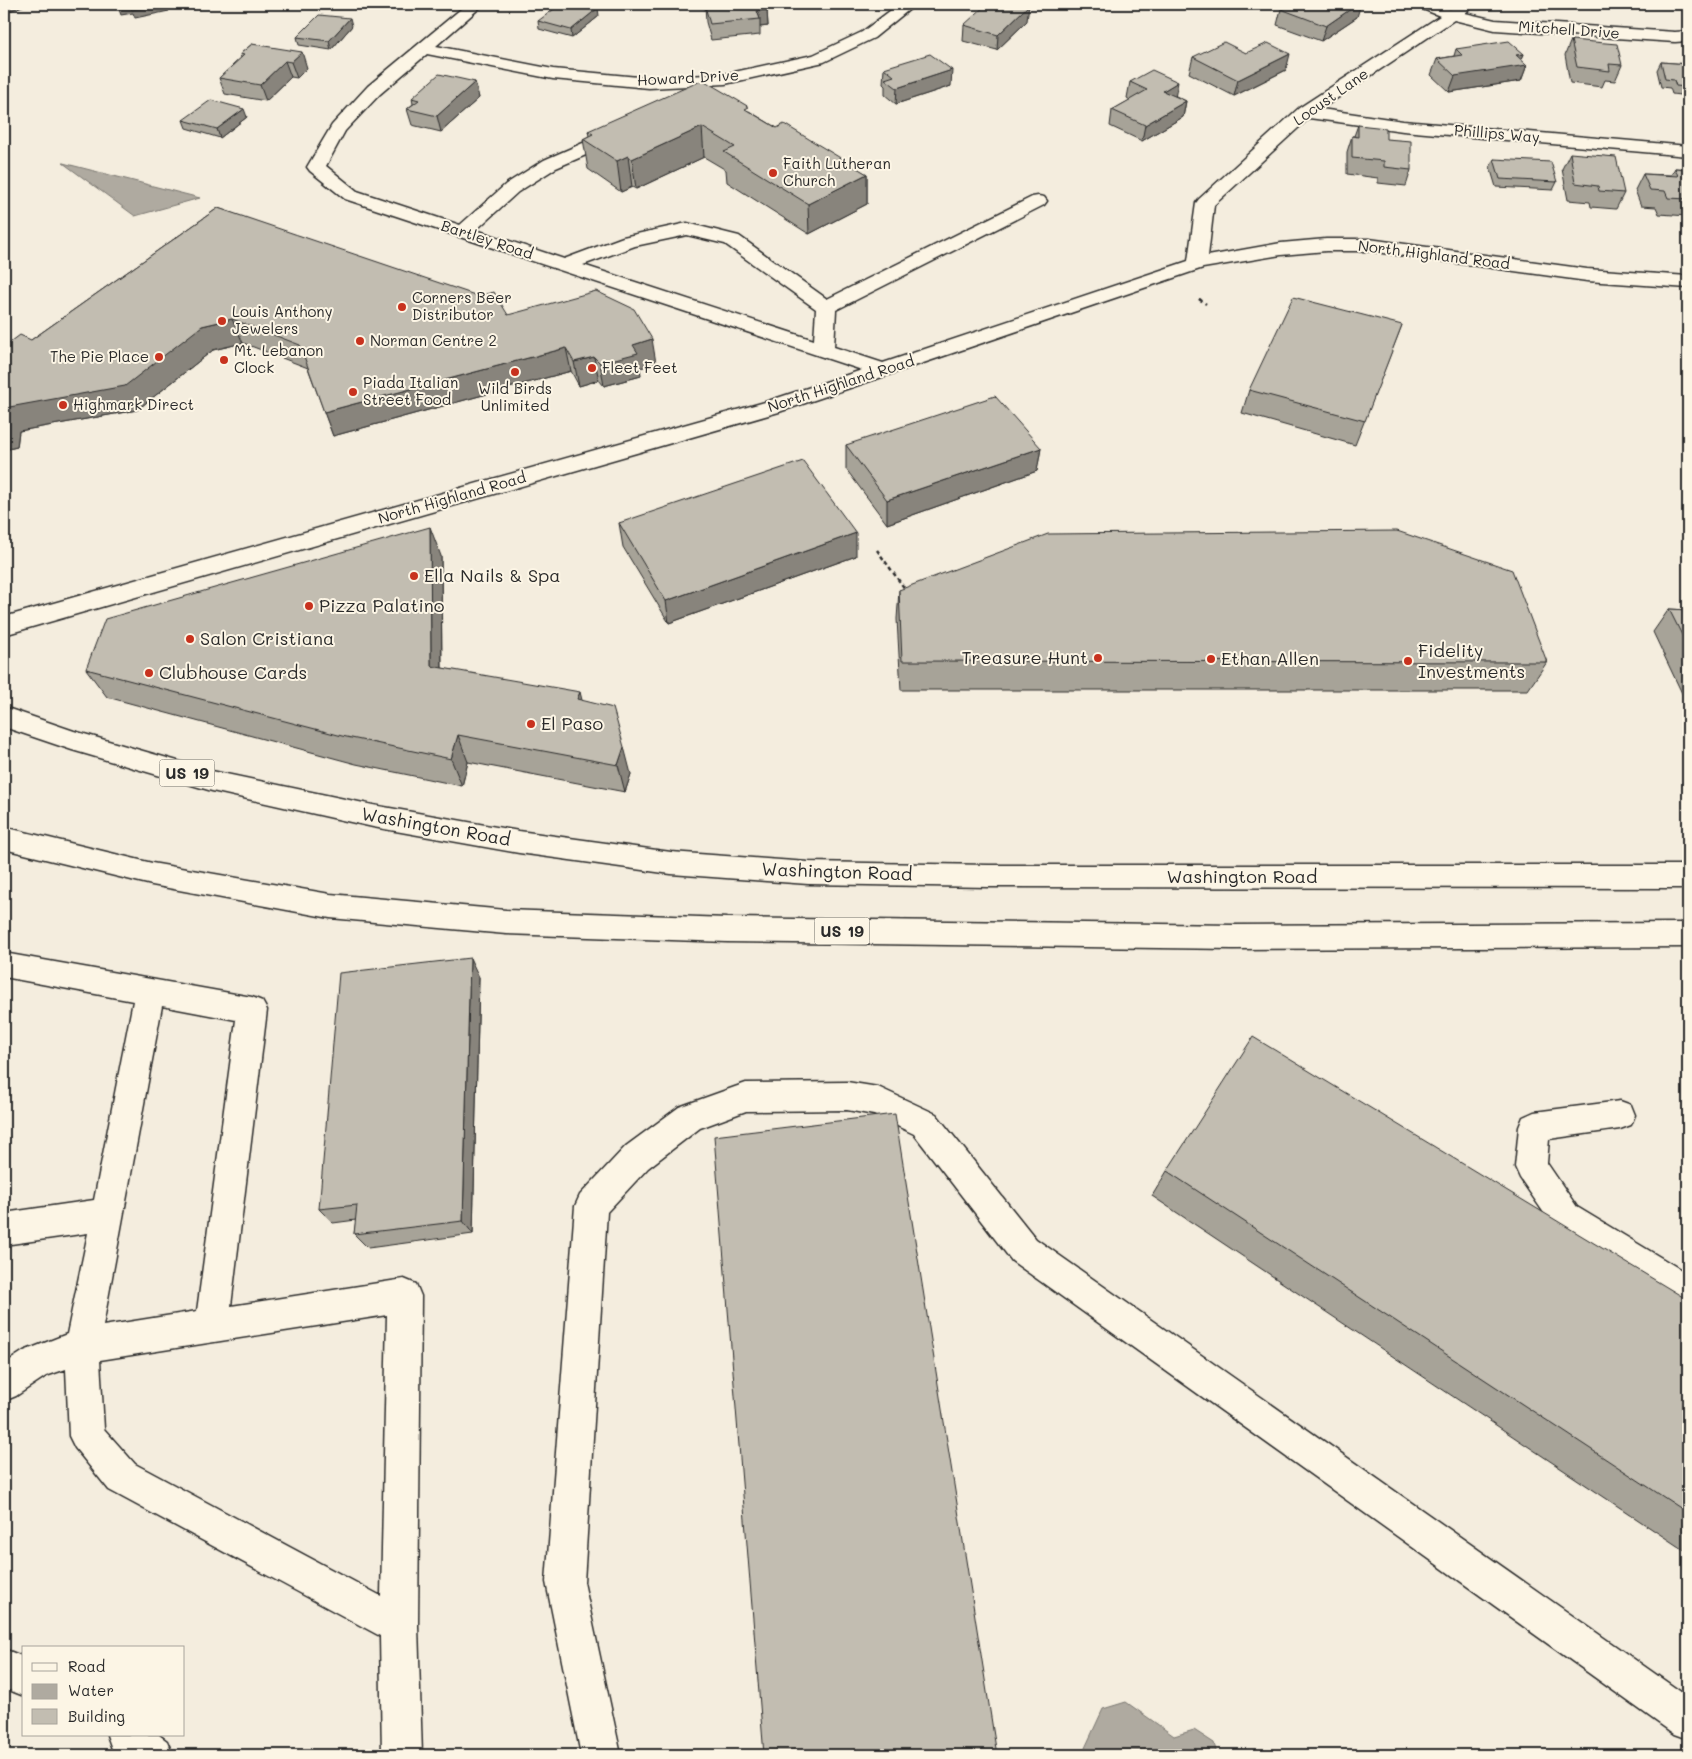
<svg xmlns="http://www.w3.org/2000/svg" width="1692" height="1759" viewBox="0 0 1692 1759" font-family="Mali,sans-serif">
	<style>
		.water { fill: #afaaa0; stroke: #7a7771 }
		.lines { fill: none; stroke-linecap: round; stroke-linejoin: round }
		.minor-casing { stroke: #2b2b2b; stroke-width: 3 }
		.major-casing { stroke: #2b2b2b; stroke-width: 3 }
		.path-far1 { stroke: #2b2b2b; stroke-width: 2; stroke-dasharray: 3 2.5; stroke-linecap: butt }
		.path { stroke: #2b2b2b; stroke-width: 2.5; stroke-dasharray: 4 3; stroke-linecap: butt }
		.minor { fill: #fcf5e5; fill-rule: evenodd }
		.major { fill: #fcf5e5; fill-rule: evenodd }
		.wall { fill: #a7a398; stroke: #2b2b2b }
		.shaded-wall { fill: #88847c; stroke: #2b2b2b }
		.building { fill: #c2bdb1; stroke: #2b2b2b }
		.poi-dot { fill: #c8321e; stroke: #fcf5e5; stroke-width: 2 }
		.labels { text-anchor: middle; stroke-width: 4; stroke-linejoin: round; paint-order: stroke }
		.far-street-label { font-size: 15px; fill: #2b2b2b; stroke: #fcf5e5 }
		.far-poi-label { font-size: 15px; fill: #2b2b2b; stroke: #fcf5e5; text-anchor: start }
		.shield { fill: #fcf5e5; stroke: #6a6863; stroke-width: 1 }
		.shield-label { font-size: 16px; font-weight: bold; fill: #2b2b2b }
		.poi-label { font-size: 18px; fill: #2b2b2b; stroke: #fcf5e5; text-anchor: start }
		.street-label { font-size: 18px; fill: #2b2b2b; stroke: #fcf5e5 }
	</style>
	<rect width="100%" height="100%" fill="#f4edde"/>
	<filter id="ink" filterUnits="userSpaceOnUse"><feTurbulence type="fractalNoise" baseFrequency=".02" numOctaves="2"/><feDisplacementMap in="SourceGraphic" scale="10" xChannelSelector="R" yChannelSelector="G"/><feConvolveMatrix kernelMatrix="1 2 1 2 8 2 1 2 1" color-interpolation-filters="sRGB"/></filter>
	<g filter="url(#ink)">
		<path class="water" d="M63,163L200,198L135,216Z
			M1126,1702L1174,1736L1194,1730L1214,1743L1217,1755H1087L1085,1748L1103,1709Z"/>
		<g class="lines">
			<defs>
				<path id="minor" d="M467,4H484L436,46L553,69L649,78L725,74L813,55L862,32L899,4H916L874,38L824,62L725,84L649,88L553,79L427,54L380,94L345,131L326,166L357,191L460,225L506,184L544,160L606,133L612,132L618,133L621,137L618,141L556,168L518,192L476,230L564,259L623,237L687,223L739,236L827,299L1032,197L1038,196L1044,197L1047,201L1044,205L836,310L834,347L883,363L1188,261L1196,203L1199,199L1299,108L1440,16L1418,7L1416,4H1437L1450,9L1458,4H1476L1465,13L1495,20L1675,32L1688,31V41L1675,42L1495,30L1454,20L1321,109L1403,121L1688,146V156L1403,131L1309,118L1214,205L1208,256L1281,243L1326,239H1369L1587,269L1688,276V288L1587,281L1369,251H1326L1281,255L1203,268L779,412L4,635V617L765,402L862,370L345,199L310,171L307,167L332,125L368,86ZM687,235L725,244L816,309L814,340L583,265L635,246Z
					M4,953L252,997L262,1001L267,1010L231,1306L404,1279L416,1284L421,1296L418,1626L422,1755H382L380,1636L109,1490L75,1448L69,1436L66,1369L46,1376L16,1396L4,1401V1364L24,1351L67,1334L88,1233L4,1245V1213L94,1200L133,1001L4,977ZM162,1006L236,1020L197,1311L103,1326ZM387,1315L381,1596L135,1464L104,1429L100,1360Z
					M847,1082L878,1087L936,1114L1036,1239L1688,1697V1739L1674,1734L1012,1261L914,1134L874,1115L847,1110L746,1111L700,1128L648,1168L607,1212L584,1582L621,1755H581L546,1582L575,1206L580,1195L626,1146L679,1107L746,1083Z
					M1620,1101L1631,1105L1635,1115L1631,1125L1620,1129L1549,1139L1547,1163L1577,1207L1688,1274V1310L1676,1305L1555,1229L1520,1178L1515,1167L1519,1127L1523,1117L1534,1112Z
					M4,1649L24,1657V1696L4,1688Z
					M107,1735H159L167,1741L173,1755H121L112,1749Z"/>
				<path id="major" d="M4,707L74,731L212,771L373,805L519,831L671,852L808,862L989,865H1688V888L989,887L808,884L671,874L519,853L373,827L212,791L72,750L4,727Z
					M4,827L152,863L330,894L506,910L727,918L1233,925L1688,923V947L1233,949L727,942L506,934L330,918L152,885L4,849Z"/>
			</defs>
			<use href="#minor" class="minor-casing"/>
			<use href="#major" class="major-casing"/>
			<path class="path-far1" d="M1199,299L1201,300"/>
			<path class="path" d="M1199,299L1206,304
				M877,550L905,589"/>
			<use href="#minor" class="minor"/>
			<use href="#major" class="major"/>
		</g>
		<path class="wall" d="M705,6L767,10L768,26L760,27V35L711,40L706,22Z
			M1281,9L1357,17L1321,41L1277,25Z
			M599,16L572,38L539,29L538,21Z
			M1027,21L997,50L963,41L964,25Z
			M352,26L331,50L299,45L297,37Z
			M1571,40L1622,65L1615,81L1605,80L1602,87L1570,83L1565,55Z
			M252,44L307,68L297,78L291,77L266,101L225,94L219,78L241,58L240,54Z
			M1456,49L1524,54L1521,60L1527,65L1521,81L1449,92L1431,75L1437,59L1454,56Z
			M1246,53L1286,70L1234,96L1189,73L1193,57Z
			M1661,62L1688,64V96L1672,94L1670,88L1661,87L1657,70Z
			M884,68L951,86L896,104L885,95V86L883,84Z
			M475,82L479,98L441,132L412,125L407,109L413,104L412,98Z
			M1130,82L1176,96L1186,101L1183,117L1142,141L1110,126L1112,110L1130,100L1127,98Z
			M749,111L777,128L867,174V204L809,234L727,182L726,170L704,157L636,189L632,187L621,192L588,169L583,139L589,136L588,131Z
			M247,117L220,138L186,128L183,120Z
			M1358,125L1386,139L1411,170L1406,186L1378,183V178L1347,174V152L1352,136H1354Z
			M1570,153L1624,193L1616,209L1591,207L1590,202L1568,200L1562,169Z
			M1494,159L1557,182L1553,190L1496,187L1490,167Z
			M1675,168L1688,169V216L1659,214L1656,207L1641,206L1635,190L1643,174L1671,175Z
			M218,208L508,315L656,363L640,368L641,376L604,386L599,380L579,386L571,371L333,436L308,368L243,343L213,350L137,410L19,431L17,447L4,450L31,340Z
			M1402,325L1355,445L1242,413L1249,390Z
			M846,445L1041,448L1037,471L887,524L846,469Z
			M619,523L856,556L669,623L623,547Z
			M441,556L442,668L582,700L631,774L625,792L468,762L462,786L356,764L107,697L86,669Z
			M899,590L1547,662L1528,690H901L897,619Z
			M1669,609L1688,610V706L1653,632Z
			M479,977L473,1234L368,1248L354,1234L356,1220L333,1223L319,1209Z
			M1167,1171L1688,1300V1553L1152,1196Z"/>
		<path class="shaded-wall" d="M4,4H28L4,13Z
			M166,4L169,11L135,18L133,13L121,15L118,7L130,5Z
			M1358,4H1361L1357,17L1321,41L1326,26Z
			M1029,5L1027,21L997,50L998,35Z
			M598,8L599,16L572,38L571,30Z
			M767,10L768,26L760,27V19L757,11Z
			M350,18L352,26L331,50L329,41Z
			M302,52L307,68L297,78L291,62Z
			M1290,54L1286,70L1234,96L1238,80Z
			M1524,54L1519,66L1527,65L1521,81L1449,92L1455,76L1516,55Z
			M285,61L291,77L266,101L260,85Z
			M952,70L951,86L896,104L897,88Z
			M475,82L479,98L441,132L437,116Z
			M1178,82L1175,98L1163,91Z
			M1186,101L1183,117L1142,141L1145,125Z
			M244,109L247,117L220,138L217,129Z
			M702,127L704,157L636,189L632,159Z
			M628,156L632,187L621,192L617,161Z
			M867,174V204L809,234L808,204Z
			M232,319L243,343L213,350L137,410L19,431L17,447L4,450V407L202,326Z
			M652,339L656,363L640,368L641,376L604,386L600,363L633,345Z
			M566,348L571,371L333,436L324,412Z
			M594,357L599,380L579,386L574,362Z
			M1041,448L1037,471L887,524V500Z
			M430,527L441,556L442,694L431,666Z
			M856,533V556L669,623L666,601Z
			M580,692L587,720L577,699Z
			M458,735L468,762L462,786L451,759Z
			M624,747L631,774L625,792L618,765Z
			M470,958L479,977L473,1234L463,1221Z"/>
		<path class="building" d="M116,4H163L132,10L130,5L118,7Z
			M561,4H579L598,8L571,30L538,21Z
			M731,4H765L767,10L757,11L760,19L710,24L705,6Z
			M987,4H1023L1029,5L998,35L964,25Z
			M1289,4H1358L1326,26L1281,9Z
			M319,15L350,18L329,41L297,37Z
			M1571,40L1617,44L1622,65L1609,64L1610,71L1577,67Z
			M1509,41L1524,54L1516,55L1527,65L1455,76L1437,59L1462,55L1456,49Z
			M1224,42L1246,53L1268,43L1290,54L1238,80L1193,57Z
			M252,44L302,52L291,62L285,61L260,85L219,78L244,55L240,54Z
			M930,54L952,70L897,88L885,79L894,76L884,68Z
			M1661,62L1688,64V87L1676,86L1674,80L1665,79Z
			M1152,70L1178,82L1163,91L1186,101L1145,125L1112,110L1147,90L1130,82Z
			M439,74L475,82L437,116L407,109L419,100L412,98Z
			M703,80L749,107L745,109L777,128L784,124L867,174L808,204L724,152L735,147L702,127L632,159L628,156L617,161L583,139L593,134L588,131Z
			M211,100L244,109L217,129L183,120Z
			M1358,125L1386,128V139L1411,141V170L1384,167V161L1352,158V136L1358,137Z
			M1570,153L1616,157L1624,193L1599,191L1598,186L1575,183Z
			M1494,159L1551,162L1557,182L1500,179Z
			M1675,168L1688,169V199L1668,198L1665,191L1650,190L1643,174L1678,176Z
			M218,208L478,296L494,292L508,315L596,291L634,309L652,339L633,345L638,353L600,363L594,357L574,362L566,348L324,412L300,345L232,319L202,326L125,386L4,408V347L20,335L31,340Z
			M1293,297L1402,325L1365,421L1249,390Z
			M995,396L1041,448L887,500L846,445Z
			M803,461L856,533L666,601L619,523Z
			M430,527L431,666L580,692L577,699L613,708L624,747L618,765L458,735L451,759L342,736L86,669L105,619Z
			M1397,531L1512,570L1547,662L902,661L899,590L1048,534Z
			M1669,609L1688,610V647Z
			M470,958L463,1221L354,1234L357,1205L319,1209L339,973Z
			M1253,1037L1688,1300V1513L1167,1171Z
			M895,1114L997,1755H764L714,1136Z"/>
	</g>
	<g class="poi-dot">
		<circle cx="773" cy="173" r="5"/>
		<circle cx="402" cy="307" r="5"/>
		<circle cx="222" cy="321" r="5"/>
		<circle cx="360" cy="341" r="5"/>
		<circle cx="159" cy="357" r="5"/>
		<circle cx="224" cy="360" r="5"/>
		<circle cx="592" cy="368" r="5"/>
		<circle cx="515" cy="372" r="5"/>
		<circle cx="353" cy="392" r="5"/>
		<circle cx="63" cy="405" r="5"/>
		<circle cx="414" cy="576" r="5"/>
		<circle cx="309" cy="606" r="5"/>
		<circle cx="190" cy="639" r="5"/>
		<circle cx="1098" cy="658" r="5"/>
		<circle cx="1211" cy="659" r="5"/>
		<circle cx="1408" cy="661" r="5"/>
		<circle cx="149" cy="673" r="5"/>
		<circle cx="531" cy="724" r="5"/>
	</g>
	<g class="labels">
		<g class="far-street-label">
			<text transform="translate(1569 30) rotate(4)" y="5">Mitchell Drive</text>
			<text transform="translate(688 78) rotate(-3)" y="5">Howard Drive</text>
			<text transform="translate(1331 97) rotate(-35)" y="5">Locust Lane</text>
			<text transform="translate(1497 134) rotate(5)" y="5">Phillips Way</text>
			<text transform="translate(487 240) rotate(18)" y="5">Bartley Road</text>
			<text transform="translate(1434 255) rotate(7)" y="5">North Highland Road</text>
			<text transform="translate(841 384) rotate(-18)" y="5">North Highland Road</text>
			<text transform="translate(452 498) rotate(-16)" y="5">North Highland Road</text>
		</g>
		<g class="far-poi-label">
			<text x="783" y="169">Faith Lutheran<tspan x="783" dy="17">Church</tspan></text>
			<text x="412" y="303">Corners Beer<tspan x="412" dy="17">Distributor</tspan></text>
			<text x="232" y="317">Louis Anthony<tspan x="232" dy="17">Jewelers</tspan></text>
			<text x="370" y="346">Norman Centre 2</text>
			<text x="234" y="356">Mt. Lebanon<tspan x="234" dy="17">Clock</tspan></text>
			<text x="149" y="362" text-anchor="end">The Pie Place</text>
			<text x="602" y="373">Fleet Feet</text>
			<text x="363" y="388">Piada Italian<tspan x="363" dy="17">Street Food</tspan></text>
			<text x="515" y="394" text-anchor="middle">Wild Birds<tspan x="515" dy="17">Unlimited</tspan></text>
			<text x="73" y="410">Highmark Direct</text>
		</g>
		<g class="shield">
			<rect x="159.5" y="759.5" width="55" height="27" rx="4"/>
			<rect x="814.5" y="917.5" width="55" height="27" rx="4"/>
		</g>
		<g class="shield-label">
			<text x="187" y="779">US 19</text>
			<text x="842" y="937">US 19</text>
		</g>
		<g class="poi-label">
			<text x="424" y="582">Ella Nails &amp; Spa</text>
			<text x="319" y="612">Pizza Palatino</text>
			<text x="200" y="645">Salon Cristiana</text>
			<text x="1418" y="657">Fidelity<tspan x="1418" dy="21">Investments</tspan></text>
			<text x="1088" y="664" text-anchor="end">Treasure Hunt</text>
			<text x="1221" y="665">Ethan Allen</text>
			<text x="159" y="679">Clubhouse Cards</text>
			<text x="541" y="730">El Paso</text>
		</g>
		<g class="street-label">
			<text transform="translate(436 827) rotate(10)" y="6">Washington Road</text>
			<text transform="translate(837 872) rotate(2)" y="6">Washington Road</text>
			<text x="1242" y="883">Washington Road</text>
		</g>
	</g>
	<rect width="1692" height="1759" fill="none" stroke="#fcf5e5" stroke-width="20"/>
	<rect x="10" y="10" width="1672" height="1739" fill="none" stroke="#2b2b2b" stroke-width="2" filter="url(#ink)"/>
	<rect x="22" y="1646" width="162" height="90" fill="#fcf5e5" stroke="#a8a49b"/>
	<rect x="32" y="1663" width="25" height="8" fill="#fcf5e5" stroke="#a8a49b"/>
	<text x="68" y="1672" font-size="15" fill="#2b2b2b">Road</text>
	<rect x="32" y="1684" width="25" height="15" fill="#afaaa0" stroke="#a8a49b"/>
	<text x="68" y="1696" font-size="15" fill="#2b2b2b">Water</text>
	<rect x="32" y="1709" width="25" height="15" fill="#c2bdb1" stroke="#a8a49b"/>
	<text x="68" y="1722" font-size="15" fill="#2b2b2b">Building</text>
</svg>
